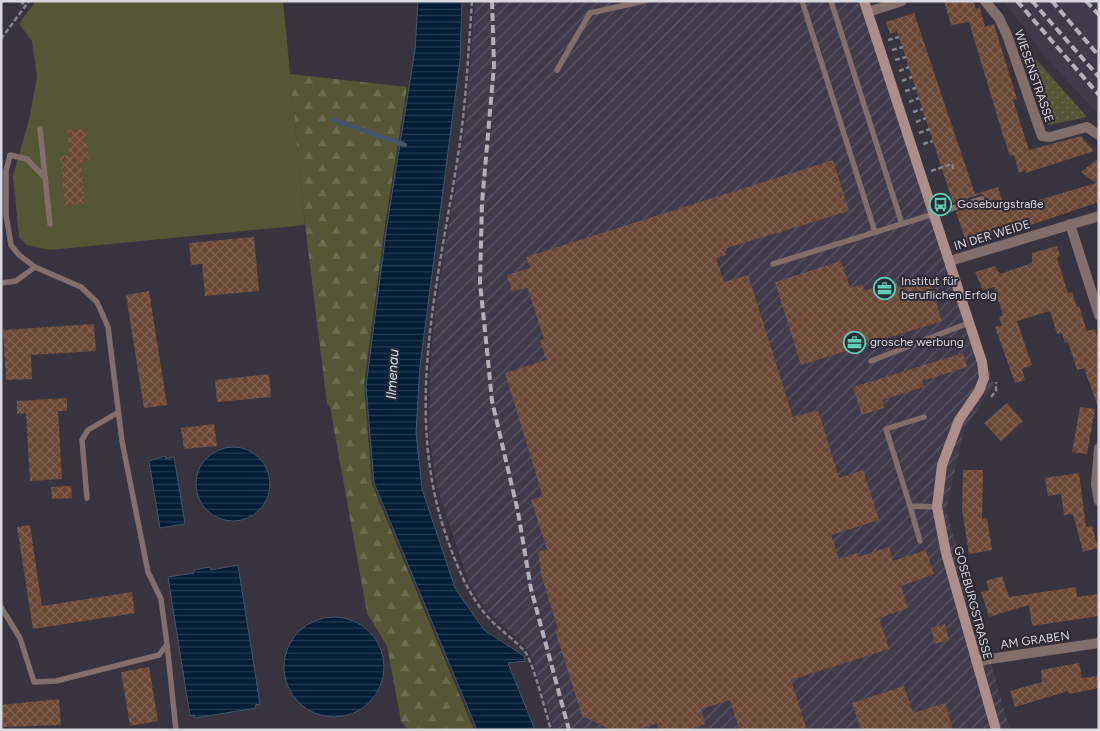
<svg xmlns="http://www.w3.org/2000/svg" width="1100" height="731" viewBox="0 0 1100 731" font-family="Figtree,sans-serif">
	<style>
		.built { fill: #403a4b }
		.industrial { fill: url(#industrial-furrows) }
		.green { fill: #545635 }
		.forest { fill: url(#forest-firs) }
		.park { fill: url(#park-dots) }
		.water { fill: url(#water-rules); stroke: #435568 }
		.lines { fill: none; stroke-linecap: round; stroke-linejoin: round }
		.stream { stroke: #435568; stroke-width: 4.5 }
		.building { fill: url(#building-cross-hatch) }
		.path { stroke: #84828b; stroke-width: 2.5; stroke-dasharray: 5 2.5; stroke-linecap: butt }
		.lane { stroke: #826e6b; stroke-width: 5.5 }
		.street { stroke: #826e6b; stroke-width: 10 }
		.secondary { stroke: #ac8d88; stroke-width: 10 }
		.rail { stroke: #b3b0b8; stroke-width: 4; stroke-dasharray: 8 4; stroke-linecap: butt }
		.labels { text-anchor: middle; stroke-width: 4; stroke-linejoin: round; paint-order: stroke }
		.street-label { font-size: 12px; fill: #dad8df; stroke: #2d2a34 }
		.poi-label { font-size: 12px; fill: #dad8df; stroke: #2d2a34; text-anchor: start }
		.water-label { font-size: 14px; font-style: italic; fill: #cde2f6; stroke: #2d2a34 }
	</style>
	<defs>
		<pattern id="industrial-furrows" width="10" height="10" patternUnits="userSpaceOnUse" patternTransform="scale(1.25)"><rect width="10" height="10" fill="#403a4b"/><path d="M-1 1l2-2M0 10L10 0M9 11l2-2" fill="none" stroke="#5b5664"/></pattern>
		<pattern id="forest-firs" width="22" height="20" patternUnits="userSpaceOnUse" patternTransform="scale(1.25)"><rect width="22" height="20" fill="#545635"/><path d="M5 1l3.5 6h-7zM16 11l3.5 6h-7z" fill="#6c6e52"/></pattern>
		<pattern id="park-dots" width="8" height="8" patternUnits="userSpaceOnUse" patternTransform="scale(1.25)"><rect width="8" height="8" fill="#545635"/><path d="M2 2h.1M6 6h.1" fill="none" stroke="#6c6e52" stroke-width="1.8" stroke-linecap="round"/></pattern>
		<pattern id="water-rules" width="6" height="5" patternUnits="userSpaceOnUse" patternTransform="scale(1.25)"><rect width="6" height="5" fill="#021d35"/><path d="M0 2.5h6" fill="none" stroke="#263d52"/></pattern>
		<pattern id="building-cross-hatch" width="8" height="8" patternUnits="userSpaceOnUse" patternTransform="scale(1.25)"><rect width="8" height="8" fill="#6b4835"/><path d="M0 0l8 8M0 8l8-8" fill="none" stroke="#806252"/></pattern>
	</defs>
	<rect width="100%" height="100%" fill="#37343f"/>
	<path class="built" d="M1004,1H1099V115L1045,57Z"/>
	<path class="industrial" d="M475,1H870L994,385L964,430L946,509L1010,730H554L532,658L525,646L489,613L469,583L436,484L429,435L430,367L435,312L466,119Z"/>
	<path class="green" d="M36,1H283L305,225L50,250L27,245L19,237L13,176L29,120L37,77L32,41L19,24Z"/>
	<path class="forest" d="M290,74L407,87L385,224L364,385L372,484L474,730H408L401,721L387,646L367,613L330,407L327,403L305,225Z"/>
	<path class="park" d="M1015,35L1087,117L1048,125Z"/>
	<path class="water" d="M418,1H462L460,60L420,366L416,432L422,489L455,588L484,630L524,656L525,661L508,663L535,730H477L374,483L366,386L387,225L415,50Z
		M196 484a37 37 0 1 1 74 0a37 37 0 1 1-74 0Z
		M165,456L166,459L174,457L185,524L160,528L149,461Z
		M238,565L260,704L255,705L256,708L195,718L194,715L190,716L168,577L194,573V570L210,567L211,570Z
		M284 667a50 50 0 1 1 100 0a50 50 0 1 1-100 0Z"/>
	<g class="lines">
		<path class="stream" d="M333,120L405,145"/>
	</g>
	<path class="building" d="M944,1H973L976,9L980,8L985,27L994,24L1017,99L1013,100L1029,150L1081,136L1094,151L1026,173L1025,170L1019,173L1014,155L1010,156L1002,132L969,22L951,25Z
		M914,13L975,194L998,187L1005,210L1096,183L1081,172L1099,158V202L1012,231L1011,227L988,234L990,239L968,247L956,212L984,203L987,198L981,194L953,203L897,31L890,34L886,22Z
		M85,129L89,161L81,162L85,203L65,206L60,156L69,155L67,130Z
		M833,160L849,211L724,249L726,255L716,258L724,282L748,275L793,417L818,410L839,478L863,470L879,520L831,535L839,559L857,553L858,557L889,547L893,561L926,550L934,574L901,586L908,608L879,618L889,649L791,680L807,730H739L730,700L701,709L705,724L688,730H659L657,723L637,730H612L582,716L555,630L558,629L542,578L538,552L547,549L531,500L543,497L505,373L546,360L540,340L544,339L527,287L512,292L507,275L530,268L526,257Z
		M254,237L259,291L205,296L202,264L191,265L189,243Z
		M1057,246L1060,256L1057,258L1068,293L1072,292L1077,307L1079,306L1087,331L1095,329L1099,342V403L1097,404L1084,368L1077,370L1068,342L1065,343L1062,333L1057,334L1050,311L1017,321L1032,365L1022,369L1025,380L1015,383L995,327L1002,325L999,317L1003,315L994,287L983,290L975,272L995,266L1000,274L1032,263V253Z
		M841,261L850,288L862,284L864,290H867L896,281L899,289L929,280L942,321L801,365L775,282Z
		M149,291L167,405L144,408L126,295Z
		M94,324L96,351L31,355L32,379L6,380L3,330Z
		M963,353L967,367L922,381L924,387L882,400L884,408L862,415L853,387Z
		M269,374L271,397L217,402L215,380Z
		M67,398V411H58L62,479L30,481L26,413L17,414V401Z
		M1007,403L1023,421L1001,441L984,423Z
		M1080,407L1095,409L1087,454L1072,452Z
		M214,424L217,446L184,449L181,428Z
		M963,470H983L982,519L987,518L992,550L969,554L962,510Z
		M1079,473L1086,527L1092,526L1098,548L1083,552L1073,514L1064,515L1061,494L1048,496L1045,478Z
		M71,486L72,498L52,499L51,487Z
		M30,525L42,606L132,592L135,613L33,629L17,527Z
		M1002,576L1009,597L1076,587L1077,597L1099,594V616L1032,626L1029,605L989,617L981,592L989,590L986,581Z
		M945,624L949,640L935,644L931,628Z
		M1079,663L1082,678L1099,676V688L1069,694L1068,691L1015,707L1010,691L1042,682L1041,670Z
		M149,667L158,721L130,726L121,672Z
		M904,686L913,713L945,703L953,730H861L852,703Z
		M59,699L61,725L3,727L1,705Z"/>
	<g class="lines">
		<path class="path" d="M20,1L26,6
			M472,1C468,55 466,109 457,162C438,282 406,403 442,523C452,554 465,591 487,616C497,628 519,643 526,653C535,669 545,710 551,730
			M1,39L29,1
			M888,40L899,37
			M892,50L903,47
			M895,60L906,57
			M899,71L909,67
			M902,81L912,77
			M905,91L916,88
			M909,102L919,98
			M913,112L923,109
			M916,122L926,118
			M919,133L930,129
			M923,144L933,141
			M931,171L952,164L954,171
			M991,397L996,391V382"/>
		<path class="lane" d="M802,1L875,232
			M831,1L902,224
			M557,70L590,13L644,1
			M40,129L50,224
			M773,264L982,199
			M1,283L16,281L35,267
			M871,361L971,322
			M924,417L886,429L910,506L937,507
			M87,498L82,440L88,430L117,413
			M910,506L920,541
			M1,607L20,638L34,682L56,681L159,655L167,644L161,599L148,572L122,441L108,327L97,302L81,287L35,267L19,255L11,245L6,215V171L10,155L27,159L45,178
			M167,644L176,730"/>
		<path class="street" d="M985,1L999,18L1007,35L1042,136L1050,137L1087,127L1099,135
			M868,12L902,1
			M1070,224L1099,315
			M950,261L1099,216
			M1099,448L1096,485L1099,501
			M976,661L1099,643"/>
		<path class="secondary" d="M864,1L982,362L984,378L979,391L959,420L942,465L937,507L946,553L996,730"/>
		<path class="rail" d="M492,1L494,66L482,203L480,283L488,360L492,401L518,512L531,589L569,730
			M1017,1L1099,95
			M1032,1L1099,77
			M1052,1L1099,56
			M1086,1L1099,15"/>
	</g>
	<defs>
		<symbol id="bus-ring" viewBox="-11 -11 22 22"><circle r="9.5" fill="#2d2a34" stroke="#5dceb8" stroke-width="1.5"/><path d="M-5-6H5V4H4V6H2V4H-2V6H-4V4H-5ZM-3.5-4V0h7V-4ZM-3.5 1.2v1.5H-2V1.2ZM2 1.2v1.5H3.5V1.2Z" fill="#5dceb8"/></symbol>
		<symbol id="office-ring" viewBox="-11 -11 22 22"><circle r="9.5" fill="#2d2a34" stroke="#5dceb8" stroke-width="1.5"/><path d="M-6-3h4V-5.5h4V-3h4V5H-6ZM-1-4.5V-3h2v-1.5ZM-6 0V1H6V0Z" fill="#5dceb8"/></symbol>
	</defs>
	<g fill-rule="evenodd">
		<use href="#bus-ring" x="928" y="192" width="25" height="25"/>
		<use href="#office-ring" x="872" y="276" width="25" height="25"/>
		<use href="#office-ring" x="842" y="330" width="25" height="25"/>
	</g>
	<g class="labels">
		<g class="street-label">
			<text transform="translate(1034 76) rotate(71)" y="4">WIESENSTRASSE</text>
			<text transform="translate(992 235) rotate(-17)" y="4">IN DER WEIDE</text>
			<text transform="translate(973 603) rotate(75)" y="4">GOSEBURGSTRASSE</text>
			<text transform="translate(1035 640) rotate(-8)" y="4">AM GRABEN</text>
		</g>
		<g class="poi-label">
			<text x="957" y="208">Goseburgstraße</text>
			<text x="901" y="285">Institut für<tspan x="901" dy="14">beruflichen Erfolg</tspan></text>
			<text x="870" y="346">grosche werbung</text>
		</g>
		<g class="water-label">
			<text transform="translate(392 374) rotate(-87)" y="5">Ilmenau</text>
		</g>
	</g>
	<rect width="1100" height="731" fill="none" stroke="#dad8df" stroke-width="5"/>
</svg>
